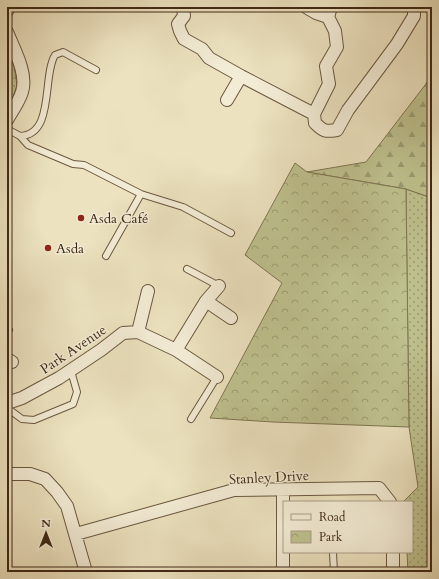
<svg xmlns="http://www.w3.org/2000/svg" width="439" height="579" viewBox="0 0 439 579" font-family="Cardo,serif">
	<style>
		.grass { fill: url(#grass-dots); stroke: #7f7552 }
		.forest { fill: url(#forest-firs); stroke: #7f7552 }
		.park { fill: url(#park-crowns); stroke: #7f7552 }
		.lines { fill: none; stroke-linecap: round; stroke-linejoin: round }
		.lane-casing { stroke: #6b5740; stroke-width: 8 }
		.street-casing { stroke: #6b5740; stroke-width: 14 }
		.lane { stroke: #f3ecd5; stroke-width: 6 }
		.street { stroke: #f3ecd5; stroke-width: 12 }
		.poi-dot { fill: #8f2418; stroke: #f3ecd5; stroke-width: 1.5 }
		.labels { text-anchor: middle; stroke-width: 3; stroke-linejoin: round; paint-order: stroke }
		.poi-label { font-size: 14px; fill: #402916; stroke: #f3ecd5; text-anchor: start }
		.street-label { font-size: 14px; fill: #402916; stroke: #f3ecd5 }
	</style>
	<defs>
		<pattern id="grass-dots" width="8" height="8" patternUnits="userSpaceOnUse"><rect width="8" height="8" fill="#bec18e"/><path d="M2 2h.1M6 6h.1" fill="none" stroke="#9c9d73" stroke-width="1.8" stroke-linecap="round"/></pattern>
		<pattern id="forest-firs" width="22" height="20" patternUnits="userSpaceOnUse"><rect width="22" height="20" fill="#bec18e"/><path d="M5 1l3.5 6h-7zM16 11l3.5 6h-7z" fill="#9c9d73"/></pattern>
		<pattern id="park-crowns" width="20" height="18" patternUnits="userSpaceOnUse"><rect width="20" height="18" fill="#bec18e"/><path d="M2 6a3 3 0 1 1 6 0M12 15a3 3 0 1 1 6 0" fill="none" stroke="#9c9d73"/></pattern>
	</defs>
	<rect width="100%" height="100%" fill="#ece2bf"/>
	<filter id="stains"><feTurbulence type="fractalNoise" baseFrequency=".005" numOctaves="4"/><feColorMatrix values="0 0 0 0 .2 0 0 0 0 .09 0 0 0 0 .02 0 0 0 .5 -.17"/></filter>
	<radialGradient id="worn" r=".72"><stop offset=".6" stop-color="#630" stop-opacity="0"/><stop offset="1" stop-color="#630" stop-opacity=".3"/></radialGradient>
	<path class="grass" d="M7,50L14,67L17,85L12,100L7,103Z
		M406,189L432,198V572H408L407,552H412V502H403L418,487L409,427Z"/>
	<path class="forest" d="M432,76V198L406,189L307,172L366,162Z"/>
	<path class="park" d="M295,163L307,172L406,189L409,427L273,422L210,418L282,283L245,255Z"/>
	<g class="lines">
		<defs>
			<path id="lane" d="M7,129L20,136L28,145L73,164L84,165L141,194L183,207L231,233
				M20,136C55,135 42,76 55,55L63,52L96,70
				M106,256L141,194
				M187,269L219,286
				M7,329L9,330
				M7,408L22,419L34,420L73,404L77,392L71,371
				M191,419L217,377
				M333,553L334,572"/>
			<path id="street" d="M183,7L184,16L178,24L180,31L184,39L202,49L209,58L241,76L314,114
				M306,7L316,13L328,17
				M331,7L328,17L335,31L337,47L326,66L329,84L314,114L315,123C323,131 325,132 337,130L348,110L397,44L414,16V7
				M7,11L9,7
				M7,32C14,49 28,74 22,92C19,102 12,111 7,120
				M227,100L241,76
				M206,301L231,318
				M138,332L148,291
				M176,350L206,301L219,286
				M7,359L12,362
				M7,403L22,398L59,378L101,350L123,333L138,332L176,350L217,377
				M7,474H30L45,479L57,492L67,506L86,572
				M76,534L234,490L379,488L390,502
				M393,552V572
				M283,572V490"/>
		</defs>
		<use href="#lane" class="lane-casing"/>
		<use href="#street" class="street-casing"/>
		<use href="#lane" class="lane"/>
		<use href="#street" class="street"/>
	</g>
	<g class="poi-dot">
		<circle cx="81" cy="218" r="4"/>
		<circle cx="48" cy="248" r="4"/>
	</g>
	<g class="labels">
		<g class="poi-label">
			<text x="89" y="223">Asda Café</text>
			<text x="56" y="253">Asda</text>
		</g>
		<g class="street-label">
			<text transform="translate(73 349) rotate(-34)" y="5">Park Avenue</text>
			<text transform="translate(269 477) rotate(-3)" y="5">Stanley Drive</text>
		</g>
	</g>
	<rect width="439" height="579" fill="none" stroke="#ece2bf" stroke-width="24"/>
	<rect x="8" y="8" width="423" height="563" fill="none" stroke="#402916" stroke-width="2"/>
	<rect x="12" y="12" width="415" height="555" fill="none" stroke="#402916"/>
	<rect x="283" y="501" width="130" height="52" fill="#f3ecd5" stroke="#ab9e89"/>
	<rect x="291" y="514" width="20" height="6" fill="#f3ecd5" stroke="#ab9e89"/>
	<text x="319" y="521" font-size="12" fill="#402916">Road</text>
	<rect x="291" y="531" width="20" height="12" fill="url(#park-crowns)" stroke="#ab9e89"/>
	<text x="319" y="541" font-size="12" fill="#402916">Park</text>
	<g transform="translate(46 533)" stroke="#f3ecd5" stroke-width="3" paint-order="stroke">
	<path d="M0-3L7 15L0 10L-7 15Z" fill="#402916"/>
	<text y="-6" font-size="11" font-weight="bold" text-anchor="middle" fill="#402916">N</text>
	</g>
	<rect width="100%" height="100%" filter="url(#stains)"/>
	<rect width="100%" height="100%" fill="url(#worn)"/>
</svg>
